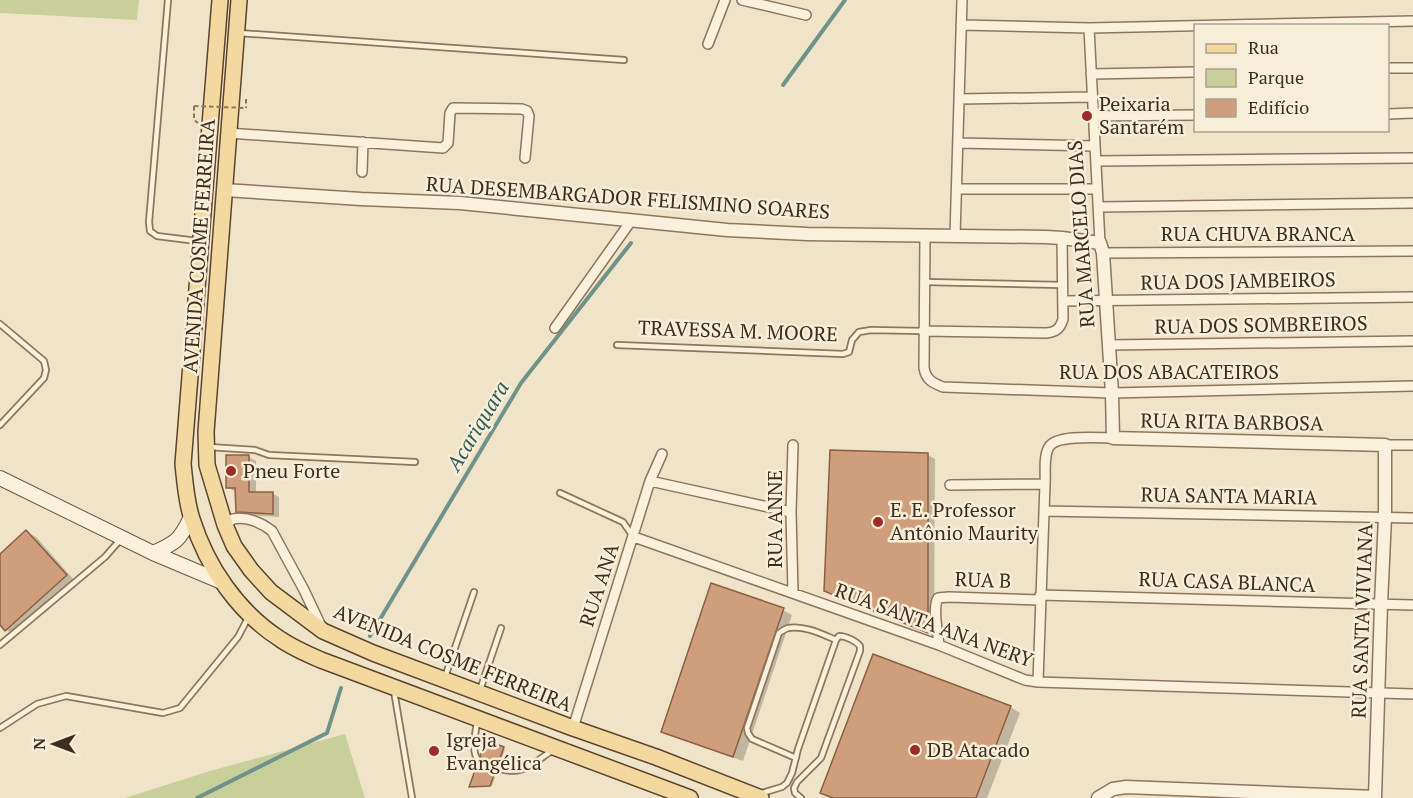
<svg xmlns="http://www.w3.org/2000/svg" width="1413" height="798" viewBox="0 0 1413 798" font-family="'PT Serif',serif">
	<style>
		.green { fill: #c9cf9b }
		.shadow { fill: #0003 }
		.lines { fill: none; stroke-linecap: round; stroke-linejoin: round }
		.stream { stroke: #6f938a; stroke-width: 4 }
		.building { fill: #cf9f7d; stroke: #8d5f41; stroke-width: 1.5 }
		.service-casing { stroke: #8d765c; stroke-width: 8 }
		.minor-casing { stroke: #8d765c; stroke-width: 12 }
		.tertiary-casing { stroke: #8d765c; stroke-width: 15 }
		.secondary-casing { stroke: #6f573f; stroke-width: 16 }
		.primary-casing { stroke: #5b4430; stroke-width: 18 }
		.path { stroke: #8d765c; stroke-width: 2; stroke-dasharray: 4.5 3; stroke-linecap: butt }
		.service { stroke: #faf1dc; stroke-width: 4.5 }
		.minor { stroke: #faf1dc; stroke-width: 9 }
		.tertiary { stroke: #faf1dc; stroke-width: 12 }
		.secondary { stroke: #faf1dc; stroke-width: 14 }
		.primary { stroke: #f3d9a0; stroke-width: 15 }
		.path-bridge { stroke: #8d765c; stroke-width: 2; stroke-dasharray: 4.5 3; stroke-linecap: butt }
		.poi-dot { fill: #9e2a2b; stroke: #f7eed8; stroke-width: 2 }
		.labels { text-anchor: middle; stroke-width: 5; stroke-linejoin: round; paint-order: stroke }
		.poi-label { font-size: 20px; fill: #3d2e20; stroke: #f7eed8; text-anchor: start }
		.street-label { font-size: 20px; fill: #3d2e20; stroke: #f7eed8 }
		.water-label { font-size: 21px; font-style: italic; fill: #2f5d5a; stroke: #f7eed8 }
	</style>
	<rect width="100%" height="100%" fill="#f0e4c8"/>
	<path class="green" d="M0,0H139L137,20L0,13Z
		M345,734L365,798H125L210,771Z"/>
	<path class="shadow" d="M831,452L928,455L935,459L934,635L833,594Z
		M249,457L256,461V493H272L279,497V517L244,515L237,511V491H234L227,487Z
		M27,532L36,537L75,581L16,635L6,630L0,623V556Z
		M783,610L792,615L743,761L672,736L662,731Z
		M1010,707L1020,713L987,798H831L822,793Z
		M487,742L505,749L500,764H497L494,767V772L496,774L492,786L472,787L485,763Z"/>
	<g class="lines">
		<path class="stream" d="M783,85L845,0
			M370,636L521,383L631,243
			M197,798L327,733L341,688"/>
	</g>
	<path class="building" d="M830,450L928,453V633L824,591Z
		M226,455H249V492H273V514L236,512L235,488H226Z
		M26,530L67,575L5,631L0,625V554Z
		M711,583L784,608L733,757L661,732Z
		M873,654L1011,706L976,798H833L820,793Z
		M486,740L504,747L498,764H495L493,766V770L495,772L490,786L469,787L477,765H481L483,762L480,755Z"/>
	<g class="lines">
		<defs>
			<path id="service" d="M168,0L149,222L150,231L157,236L197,241
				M239,33L624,60
				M925,282L1062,285
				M0,324L44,361L46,370L44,378L0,425
				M617,345L843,354L849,352L852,340L859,332L871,330L923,331
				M209,447L255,450L269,455L415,462
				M560,493L623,522L632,535
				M0,645L105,557L120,540
				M445,677L474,592
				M480,690L501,628
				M394,691L412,798
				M477,721C476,733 470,752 479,761
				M0,728L37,704L66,696L163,713L180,708L238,637L249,616
				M796,758L752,739L748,733L747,728L779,633C782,631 785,629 788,628C804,625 822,634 836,640
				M497,768C522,777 533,763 553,750
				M762,793L782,787L787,783L792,773L798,749L836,640L839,636C846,636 856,641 860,646V651L821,758L797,782L794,788L795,793L801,798"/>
			<path id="minor" d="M742,0L806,15
				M961,25L1089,28L1413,21
				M1089,28L1100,243
				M708,44L725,0
				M1388,68H1413
				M1091,74L1196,72
				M959,99L1092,97
				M1388,114L1413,113
				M1093,116L1196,115
				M228,133L443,148L448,143L450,113L453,108L522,109L527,111L529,116L525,158
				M958,143L1094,146
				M1096,161L1413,158
				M362,172L363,142
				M957,189H1097
				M1099,207L1413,203
				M925,236L924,368C926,380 933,383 943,387L1112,393L1413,386
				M955,236L962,0
				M1103,253L1413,251
				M1063,301L1413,297
				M555,328L631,221
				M923,331L1046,333C1056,332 1060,329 1063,319L1062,238
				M1109,345L1413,341
				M1385,445H1413
				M650,481L791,512
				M950,485L1045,484
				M1044,511L1413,518
				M225,525C225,524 233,520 233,519C247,516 262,523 272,531L304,590L321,626
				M634,537L939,645L1025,680L1038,682L1413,694
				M793,593L791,512L793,445
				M1040,595L1413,605
				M939,645C938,632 932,609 938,598L949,597L1040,600
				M1038,682L1045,484C1046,473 1043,457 1049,447C1057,434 1099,438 1113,438
				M573,728L650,481L662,454"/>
			<path id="tertiary" d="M224,190L361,199L460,203L727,230L807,234L1046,237L1062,238L1100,243L1103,253L1112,393L1113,438L1385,445V517L1381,604L1375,797L1126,787L1113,789L1098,798"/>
			<path id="secondary" d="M0,478L153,553L222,582
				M153,553C176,543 180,540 191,517"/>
			<path id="primary" d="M220,0L183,464C185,482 186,501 192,519C207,567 238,612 280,639C293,648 307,654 321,660L690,798
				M239,0L206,432L207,465L225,525L234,546L251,570L271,592L323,631L373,653L573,728L656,757L761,798"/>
		</defs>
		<use href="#service" class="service-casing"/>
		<use href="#minor" class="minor-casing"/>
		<use href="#tertiary" class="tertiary-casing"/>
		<use href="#secondary" class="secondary-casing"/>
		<use href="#primary" class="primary-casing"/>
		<path class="path" d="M246,99V108
			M194,106V120L198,123"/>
		<use href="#service" class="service"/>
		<use href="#minor" class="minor"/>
		<use href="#tertiary" class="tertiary"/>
		<use href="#secondary" class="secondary"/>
		<use href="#primary" class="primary"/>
		<path class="path-bridge" d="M194,106L246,108"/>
	</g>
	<g class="poi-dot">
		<circle cx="1087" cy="116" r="6"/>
		<circle cx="231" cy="471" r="6"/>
		<circle cx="878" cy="522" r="6"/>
		<circle cx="915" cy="750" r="6"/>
		<circle cx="434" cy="751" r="6"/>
	</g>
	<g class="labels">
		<g class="poi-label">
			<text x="1099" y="111">Peixaria<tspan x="1099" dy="23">Santarém</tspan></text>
			<text x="243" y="478">Pneu Forte</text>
			<text x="890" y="517">E. E. Professor<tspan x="890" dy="23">Antônio Maurity</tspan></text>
			<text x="446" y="747">Igreja<tspan x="446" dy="23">Evangélica</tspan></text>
			<text x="927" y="757">DB Atacado</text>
		</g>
		<g class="street-label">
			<text transform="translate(628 198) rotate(4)" y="7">RUA DESEMBARGADOR FELISMINO SOARES</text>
			<text transform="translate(1081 234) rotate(-94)" y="7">RUA MARCELO DIAS</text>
			<text x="1258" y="241">RUA CHUVA BRANCA</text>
			<text transform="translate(199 246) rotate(-86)" y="7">AVENIDA COSME FERREIRA</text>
			<text transform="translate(1238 281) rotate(-1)" y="7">RUA DOS JAMBEIROS</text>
			<text transform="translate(1261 325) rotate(-1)" y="7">RUA DOS SOMBREIROS</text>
			<text transform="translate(738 331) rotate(2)" y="7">TRAVESSA M. MOORE</text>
			<text x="1169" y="379">RUA DOS ABACATEIROS</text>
			<text transform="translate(1232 422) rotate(1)" y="7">RUA RITA BARBOSA</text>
			<text transform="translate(1229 496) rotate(1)" y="7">RUA SANTA MARIA</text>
			<text transform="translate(775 519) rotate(-90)" y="7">RUA ANNE</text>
			<text transform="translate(983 580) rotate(2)" y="7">RUA B</text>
			<text transform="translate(1227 582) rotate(2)" y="7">RUA CASA BLANCA</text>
			<text transform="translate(599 585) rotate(-72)" y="7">RUA ANA</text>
			<text transform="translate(1362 621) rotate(-88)" y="7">RUA SANTA VIVIANA</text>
			<text transform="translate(934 625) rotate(20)" y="7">RUA SANTA ANA NERY</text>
			<text transform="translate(453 658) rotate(22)" y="7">AVENIDA COSME FERREIRA</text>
		</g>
		<g class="water-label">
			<text transform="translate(478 426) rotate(-59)" y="7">Acariquara</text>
		</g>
	</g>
	<rect x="1194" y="24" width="195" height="108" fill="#f7eed8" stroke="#ada18e" stroke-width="1.5"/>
	<rect x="1206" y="44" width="30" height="9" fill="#f3d9a0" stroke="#ada18e" stroke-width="1.5"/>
	<text x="1248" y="54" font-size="18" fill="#3d2e20">Rua</text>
	<rect x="1206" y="69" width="30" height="18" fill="#c9cf9b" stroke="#ada18e" stroke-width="1.5"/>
	<text x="1248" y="84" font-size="18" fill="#3d2e20">Parque</text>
	<rect x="1206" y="99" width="30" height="18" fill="#cf9f7d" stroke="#ada18e" stroke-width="1.5"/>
	<text x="1248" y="114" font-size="18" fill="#3d2e20">Edifício</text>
	<g transform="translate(54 744) rotate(270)" stroke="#f7eed8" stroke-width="4.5" paint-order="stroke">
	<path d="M0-4.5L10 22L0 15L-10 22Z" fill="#3d2e20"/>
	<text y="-9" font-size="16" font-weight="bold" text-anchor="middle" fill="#3d2e20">N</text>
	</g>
</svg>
